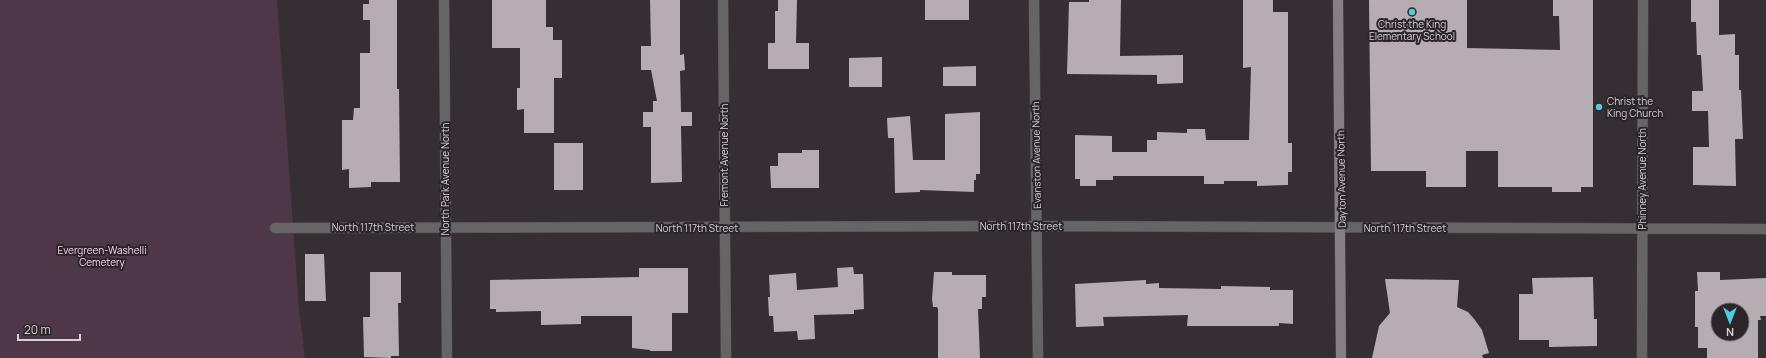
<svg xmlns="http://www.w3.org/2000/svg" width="1766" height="358" viewBox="0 0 1766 358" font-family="Manrope,sans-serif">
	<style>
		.green { fill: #4e3847 }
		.building { fill: #b5adb2; fill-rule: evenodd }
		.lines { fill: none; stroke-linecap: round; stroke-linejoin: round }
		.street-casing { stroke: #524c50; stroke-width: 11 }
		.secondary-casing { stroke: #524c50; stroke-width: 11 }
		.street { stroke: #676466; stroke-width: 10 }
		.secondary { stroke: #868084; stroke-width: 10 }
		.poi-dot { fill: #53cadc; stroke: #2b2529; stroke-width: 1.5 }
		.labels { text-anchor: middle; stroke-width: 4; stroke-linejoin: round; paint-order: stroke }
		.poi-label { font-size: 10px; fill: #d5d1d4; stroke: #2b2529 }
		.street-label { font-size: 10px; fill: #d5d1d4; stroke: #2b2529 }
		.park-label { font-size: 10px; fill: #fecfef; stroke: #2b2529 }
	</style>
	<rect width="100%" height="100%" fill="#352f33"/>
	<path class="green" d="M0,0H277L299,310L305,358H0Z"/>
	<path class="building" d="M369,0H397V89H399L400,182H371V187L349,188V169L342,170V120H353L354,108H360V53H370V20H363V4H369Z
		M492,0H546V27H553V40H562V78H554V133H524V109L517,110V88H520V48H492Z
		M650,0H680V55L684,54L685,70L680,71L681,112H692V126H681L682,182L651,183V127H643V112H653V101H657L651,70H641V46H651Z
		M778,0H797L796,43H809V69H768V43H775V11H778Z
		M925,0H969V20H925Z
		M1089,0H1121L1120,56L1183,55V83L1157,84V75L1067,74L1069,2H1089Z
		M1243,0H1273V12H1288V143H1292V172H1288V185L1257,186V181H1224V184H1204V176H1113V180H1096V186H1080V179H1075V135L1112,136V152H1147V140H1157V132L1187,133V129H1205L1206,140H1249L1251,67L1243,68Z
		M1369,0H1467V48L1560,50L1559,16H1553V0H1593V187H1581V192H1552V187H1498V151H1466V187H1426V171H1371Z
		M1691,0H1719V35L1735,34V55H1739V90H1741L1743,139H1735L1736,186L1693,185V147H1709L1708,111H1692V91H1703L1701,55H1697L1696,22H1691Z
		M882,57V87H849V58Z
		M976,66V86H943V67Z
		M980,112V174H976V180H974V192L920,190V192L895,193L894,138H888L887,118L910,116L913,160H945V114Z
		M554,143H583V190H554Z
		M802,150H819V188H771L770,166H778V153H802Z
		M305,254H324L326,301H305Z
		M853,267L854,274H863L864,309L854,310V314L814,315L815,339L798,340L797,331L774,332L773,316H769L768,297H770L769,275L796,273L797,290L838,287L837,268Z
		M639,268H688V313H672V351H650V350L632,348V316H581V324L541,325V311L496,312V309H490V280L639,277Z
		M370,272H401V303H398L399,356H391V358L364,357L363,317H370Z
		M934,272H952V275H986V297H982V309H978L980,358H938V309L937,307H933L932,299Z
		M1697,272H1720V280L1766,278V316H1760L1761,320H1758V358H1707V348H1698V327H1695V291H1698ZM1718,310H1742V334H1718Z
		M1593,277L1594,319H1597V346L1549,347V340H1519V294H1533L1532,278Z
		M1385,279L1459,280L1457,307L1468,312L1475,320L1482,330L1489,353L1482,355L1483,358H1372L1379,326L1390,313Z
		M1146,280V284L1159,283V288L1221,289V286L1270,287V290H1293V324L1279,323V326H1187L1188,315L1103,317L1104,326L1076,327L1075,284Z"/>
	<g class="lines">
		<defs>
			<path id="street" d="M444,0L447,358
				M723,0L726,358
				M1034,0L1038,358
				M275,228L1037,226L1766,229
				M1642,358L1643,0"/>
			<path id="secondary" d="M1338,0L1341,358"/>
		</defs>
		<use href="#street" class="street-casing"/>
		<use href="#secondary" class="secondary-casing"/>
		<use href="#street" class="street"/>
		<use href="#secondary" class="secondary"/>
	</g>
	<g class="poi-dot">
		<circle cx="1412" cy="12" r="4"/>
		<circle cx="1599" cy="107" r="4"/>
	</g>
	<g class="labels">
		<g class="poi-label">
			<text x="1412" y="28">Christ the King<tspan x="1412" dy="12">Elementary School</tspan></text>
			<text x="1607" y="105" text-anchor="start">Christ the<tspan x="1607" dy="12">King Church</tspan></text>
		</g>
		<g class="street-label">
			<text transform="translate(724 155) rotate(-90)" y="4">Fremont Avenue North</text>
			<text transform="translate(1036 155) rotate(-91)" y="4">Evanston Avenue North</text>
			<text transform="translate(445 179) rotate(-90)" y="4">North Park Avenue North</text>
			<text transform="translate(1341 179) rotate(-91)" y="4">Dayton Avenue North</text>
			<text transform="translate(1642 179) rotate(-90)" y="4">Phinney Avenue North</text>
			<text x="1021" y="230">North 117th Street</text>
			<text x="373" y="231">North 117th Street</text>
			<text x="697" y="232">North 117th Street</text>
			<text x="1405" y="232">North 117th Street</text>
		</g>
		<g class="park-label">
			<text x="102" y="254">Evergreen-Washelli<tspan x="102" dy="12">Cemetery</tspan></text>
		</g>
	</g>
	<g transform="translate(1730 322) rotate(180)"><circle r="19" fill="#2b2529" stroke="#6f6a6d"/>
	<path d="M0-3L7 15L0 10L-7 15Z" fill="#53cadc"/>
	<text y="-6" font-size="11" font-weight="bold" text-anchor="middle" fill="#d5d1d4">N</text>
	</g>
	<path d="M18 334v6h62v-6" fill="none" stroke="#d5d1d4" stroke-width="2"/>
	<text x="24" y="334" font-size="12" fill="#d5d1d4" stroke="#2b2529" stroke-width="3" paint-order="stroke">20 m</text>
</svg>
